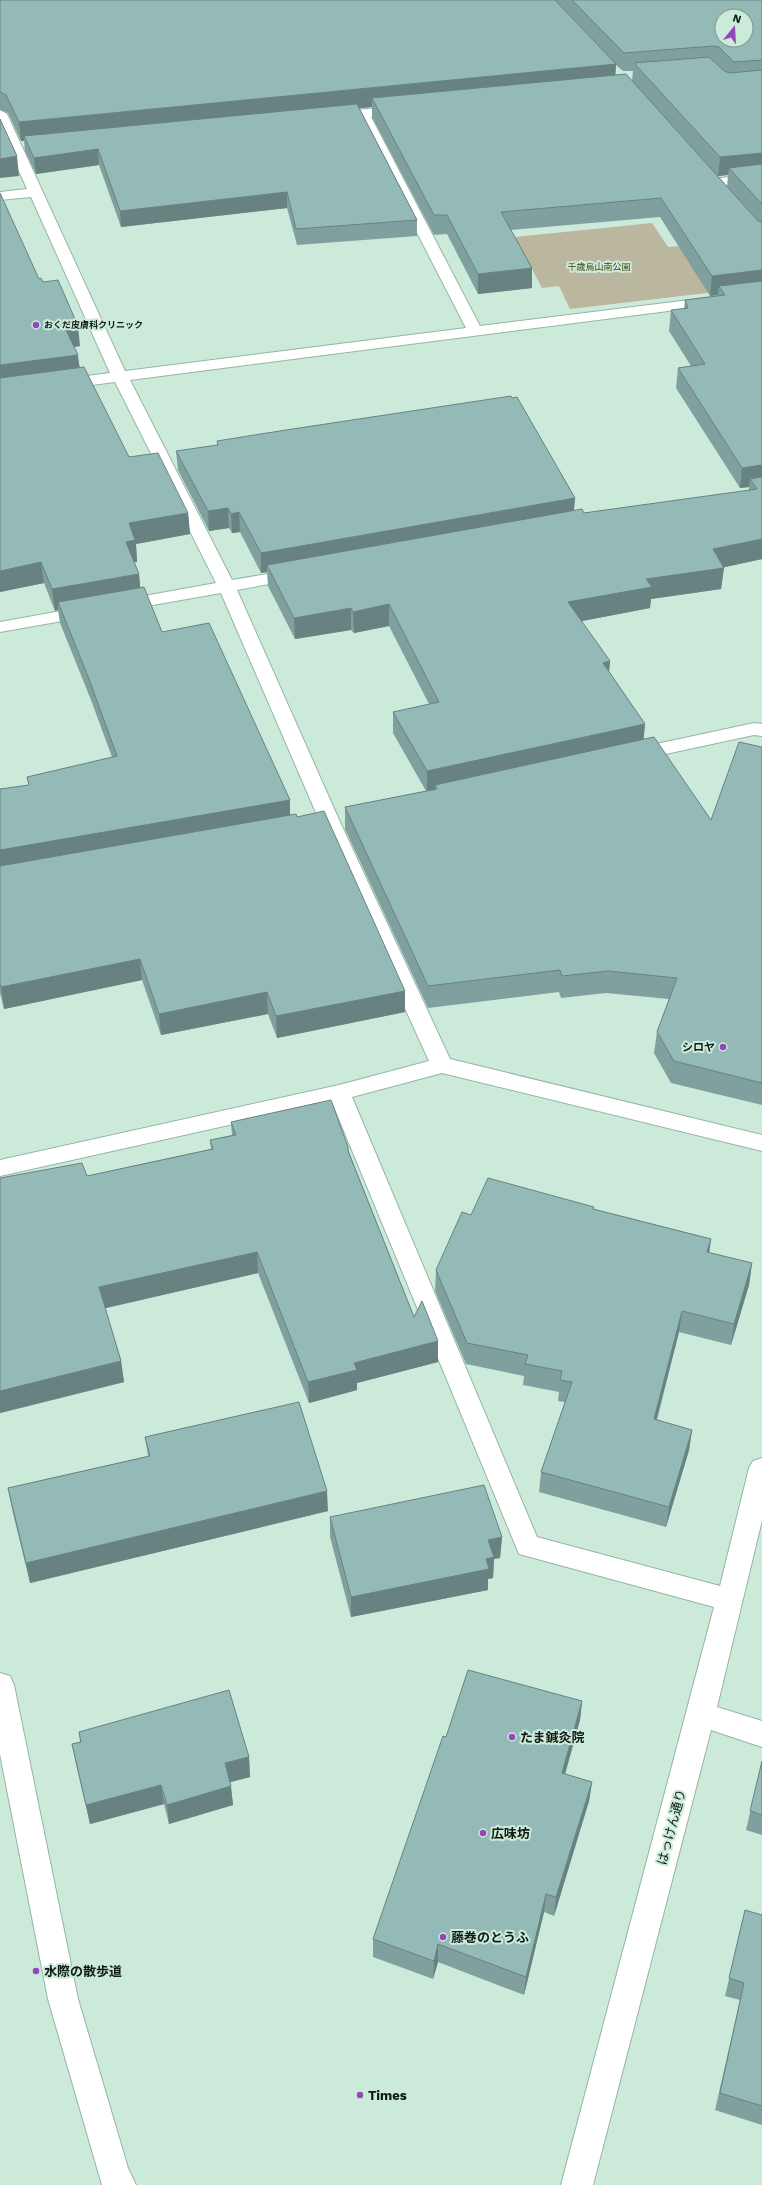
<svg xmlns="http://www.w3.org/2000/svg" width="762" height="2185" viewBox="0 0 762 2185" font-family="'Work Sans','Noto Sans JP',sans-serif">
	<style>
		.green { fill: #bbb79f }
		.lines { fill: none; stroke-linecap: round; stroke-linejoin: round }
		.minor-casing { stroke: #96b5a4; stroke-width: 2 }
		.minor { fill: #fff; fill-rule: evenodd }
		.wall { fill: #7fa09e; fill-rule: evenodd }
		.shaded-wall { fill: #688281 }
		.building { fill: #94bab8; stroke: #688281; fill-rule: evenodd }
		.poi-dot { fill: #9547b7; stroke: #cbead9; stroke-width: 1.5 }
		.labels { text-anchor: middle; stroke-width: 4; stroke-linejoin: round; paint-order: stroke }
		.far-park-label { font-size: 9px; fill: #4b430e; stroke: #cbead9 }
		.far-poi-label { font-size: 9px; font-weight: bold; fill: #101b15; stroke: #cbead9; text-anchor: start }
		.poi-label { font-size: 11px; font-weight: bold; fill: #101b15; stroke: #cbead9; text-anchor: end }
		.near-poi-label { font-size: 13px; font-weight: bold; fill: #101b15; stroke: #cbead9; text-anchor: start }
		.near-street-label { font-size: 13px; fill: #101b15; stroke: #cbead9 }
	</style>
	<rect width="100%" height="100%" fill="#cbead9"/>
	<path class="green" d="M652,223L668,247L740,241L758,287L570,309L559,286L542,288L515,237Z"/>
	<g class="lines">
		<defs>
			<path id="minor" d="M402,106L409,110L407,113L371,117L480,326L762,291V299L130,380L232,580L296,569L302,570L305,574L302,578L296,579L237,590L340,822L450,1059L762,1135V1151L442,1073L352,1097L537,1537L720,1586L749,1468L753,1461L762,1458V1520L717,1707L762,1721V1747L711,1730L593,2185H561L714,1607L519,1554L332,1102L0,1176V1160L339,1085L429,1061L320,822L221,593L0,632V622L216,583L115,382L0,397V387L110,373L31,197L0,200V192L27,189L0,129V110L7,114L125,371L466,328L358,118L333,120L326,116L333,112Z
				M762,173V181L713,187L706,183L713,179Z
				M754,723L762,724V736L754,735L633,761L626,759L623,755L626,751L633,749Z
				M0,1673L10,1676L14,1685L78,1999L128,2168L136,2185H102L48,1999L0,1754Z"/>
		</defs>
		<use href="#minor" class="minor-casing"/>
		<use href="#minor" class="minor"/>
	</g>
	<path class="wall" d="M0,0H762V559L724,567L721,589L651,599L650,608L581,621L610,661L609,672L645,724L643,740L711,820L762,747V1105L671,1083L654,1053L657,1032L669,999L606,993L561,998L559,992L428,1008L345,829V807L426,791L393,733V712L429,704L389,626L354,633L351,630L295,639L268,586L267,572L261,573L240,532L232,533L229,528L209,531L178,470L176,451L217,445V441L575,498L574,510L584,513L749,491V487L740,488L676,388L678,368L691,366L669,331L671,310L684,309L685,300L718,296V295L710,296L660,217L511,230L532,268V288L478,294L447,234L434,235L372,117V107L359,108L417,220V236L297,245L287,208L121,227L99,165L36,174L25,151L24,141H21L8,113L0,110ZM616,65L623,71H633L632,81L615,75ZM728,175L727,187L718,176Z
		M39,279L43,282L80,346L74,347L80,367L129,457L188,513L190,534L136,544L137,562H134L139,574L140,588L162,632L290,815L297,817L405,991V1012L277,1038L268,1014L161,1035L142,980L4,1009L0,993V789L28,785L112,757L91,700L60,623L58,610L55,611L44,583L0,592Z
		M231,1122L348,1147L349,1152L414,1317L438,1362L357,1383V1390L309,1403L258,1273L105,1308L121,1361L124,1382L0,1413L87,1176L211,1149L210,1140L232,1135Z
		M594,1207V1209L711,1239L709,1253L752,1263L749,1285L731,1345L679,1332L657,1420L692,1430L689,1450L666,1527L539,1492L541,1472L565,1402L558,1401L559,1392L523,1385L524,1376L466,1364L435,1291L436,1270L471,1215Z
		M145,1437L328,1511L30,1583L12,1509L8,1488L148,1456Z
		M330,1517L502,1537L500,1558L494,1559L493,1578L488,1579V1590L351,1617L330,1537Z
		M582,1701L580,1720L565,1774L592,1782L589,1801L554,1916L544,1912L524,1995L438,1962L433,1979L373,1957V1939L446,1737Z
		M79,1732L249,1757L250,1777L230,1782L233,1805L169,1824L164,1804L90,1824L76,1764L72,1744L80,1742Z
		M762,1761V1835L746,1830Z
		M745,1910L762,1915V2125L715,2110L740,2000L725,1996Z"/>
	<path class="shaded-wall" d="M616,64L615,83L372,98V107L26,141L24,136V141H21L19,122Z
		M98,149L99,165L36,174L34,158Z
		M762,153V172L729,168L728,175L718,176L720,157Z
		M17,156L19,176L0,178V159Z
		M287,192V208L121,227L120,211Z
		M532,268V288L478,294V274Z
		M762,270V290L719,286L718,295L710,296L712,276Z
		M78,326L80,346L67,348L65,328Z
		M78,355L80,375L0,385V365Z
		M762,465V485L750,479L749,487L740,488L742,468Z
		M575,498L573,518L267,565V572L261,573V553Z
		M228,508L229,528L209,531L208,511Z
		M239,512L240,532L232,533L231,514Z
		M188,513L190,534L136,544L137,562L128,563L126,542L129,523Z
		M762,539V559L721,568H724L721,589L651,599L650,608L567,624L568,602L646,579L713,549Z
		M41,562L44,583L0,592V571Z
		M139,574L141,595L58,602V610L55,611L52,589Z
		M389,604V626L354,633L353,612Z
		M351,608V630L295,639L294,618Z
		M610,661L608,683L603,663Z
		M645,724L643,746L437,789L435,785V791L427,793V771Z
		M290,800V821L0,871V850Z
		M140,959L142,980L4,1009L1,987Z
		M405,991V1012L277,1038L276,1016Z
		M267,992L268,1014L161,1035L159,1014Z
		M711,1239L708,1260L707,1252Z
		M257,1252L258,1273L102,1309L99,1287Z
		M752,1263L749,1285L731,1345L734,1324Z
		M682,1311L679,1332L651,1440L654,1419Z
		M438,1341V1362L357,1383V1390L309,1403L308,1382L354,1363Z
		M121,1361L124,1382L0,1413V1391Z
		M692,1430L689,1450L666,1527L669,1507Z
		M327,1491L328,1511L30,1583L26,1563Z
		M502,1537L500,1558L494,1559L493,1578L488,1579V1590L351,1617V1597L486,1559L488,1540Z
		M582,1701L580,1720L560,1792L562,1773Z
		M249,1757L250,1777L227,1783L225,1763Z
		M592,1782L589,1801L554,1916L556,1897Z
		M161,1785L164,1804L90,1824L86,1805Z
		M231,1786L233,1805L169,1824L167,1805Z
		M546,1894L544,1912L524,1995L526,1977Z
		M438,1944V1962L433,1979L434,1961Z"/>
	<path class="building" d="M0,0H555L616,64L19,122L6,95L0,92Z
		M572,0H762V60L734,62L719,47L713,46L624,53ZM722,16H746V40H722Z
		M709,57L724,71L730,73L762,70V153L720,157L634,63Z
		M626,74L758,221L762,222V270L712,276L661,198L501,212L532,268L478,274L447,215H434L372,98Z
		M357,104L417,220L296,229L287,192L120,211L98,149L34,158L24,136Z
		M0,119L17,156L0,159Z
		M762,164V204L729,168Z
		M0,193L39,279L41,278L43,282L58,280L78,326L65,328L78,355L0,365Z
		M762,281V465L742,468L678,368L705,364L671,310L688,308L685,300L725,295L719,286Z
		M84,367L129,457L158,453L188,513L129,523L135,540L126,542L139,574L52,589L41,562L0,571V378Z
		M511,396L512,398L517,397L575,498L261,553L239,512L231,514L228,508L208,511L176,451L218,445L217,441L286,430Z
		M762,477V539L713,549L724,568L646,579L652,587L568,602L610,661L603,663L645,724L427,771L393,712L439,702L389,604L353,612L351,608L294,618L267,565L582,509L584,513L757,489L750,479Z
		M144,587L162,632L209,623L290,800L0,850V789L29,785L27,777L117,756L89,679L58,602Z
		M654,737L711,820L739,742L762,747V1083L674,1061L657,1032L677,978L608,971L562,976L560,970L428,986L345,807L437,789L435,785Z
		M324,811L405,991L276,1016L267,992L159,1014L140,959L1,987L0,984V866L296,814L297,817Z
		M331,1100L348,1147V1151L414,1317L422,1301L438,1341L354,1363L357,1370L308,1382L257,1252L99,1287L121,1361L0,1391V1178L82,1163L87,1176L213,1149L210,1140L236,1135L231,1122Z
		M488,1178L594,1207L593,1209L711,1239L707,1252L752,1263L734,1324L682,1311L654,1419L692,1430L669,1507L541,1472L572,1382L560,1380L562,1371L525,1364L528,1355L467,1343L436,1270L462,1212L471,1215Z
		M299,1402L327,1491L26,1563L8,1488L150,1456L145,1437Z
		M484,1485L502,1537L488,1540L494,1557L486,1559L489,1569L351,1597L330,1517Z
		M468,1670L582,1701L562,1773L592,1782L556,1897L546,1894L526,1977L438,1944L434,1961L373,1939L443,1736L446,1737Z
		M229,1690L249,1757L225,1763L231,1786L167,1805L161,1785L86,1805L72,1744L81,1742L79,1732Z
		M762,1761V1815L750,1811Z
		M745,1910L762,1915V2106L720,2093L744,1983L729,1978Z"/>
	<g class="poi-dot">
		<circle cx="36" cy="325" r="4"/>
		<circle cx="723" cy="1047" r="4"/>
		<circle cx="512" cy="1737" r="4"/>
		<circle cx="483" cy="1833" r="4"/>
		<circle cx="443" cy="1937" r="4"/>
		<circle cx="36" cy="1971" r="4"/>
		<circle cx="360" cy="2095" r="4"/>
	</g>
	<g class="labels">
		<g class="far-park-label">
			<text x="599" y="270">千歳烏山南公園</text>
		</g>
		<g class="far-poi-label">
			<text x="44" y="328">おくだ皮膚科クリニック</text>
		</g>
		<g class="poi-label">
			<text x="715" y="1051">シロヤ</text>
		</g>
		<g class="near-poi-label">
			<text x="520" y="1742">たま鍼灸院</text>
			<text x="491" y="1838">広味坊</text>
			<text x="451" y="1942">藤巻のとうふ</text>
			<text x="44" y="1976">水際の散歩道</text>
			<text x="368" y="2100">Times</text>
		</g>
		<g class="near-street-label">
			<text transform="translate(671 1827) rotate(-75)" y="5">はっけん通り</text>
		</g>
	</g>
	<g transform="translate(734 28) rotate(18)"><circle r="19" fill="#cbead9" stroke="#80978b"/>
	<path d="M0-3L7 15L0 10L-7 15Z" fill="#9547b7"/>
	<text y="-6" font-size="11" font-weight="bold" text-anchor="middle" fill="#101b15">N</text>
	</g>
</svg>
